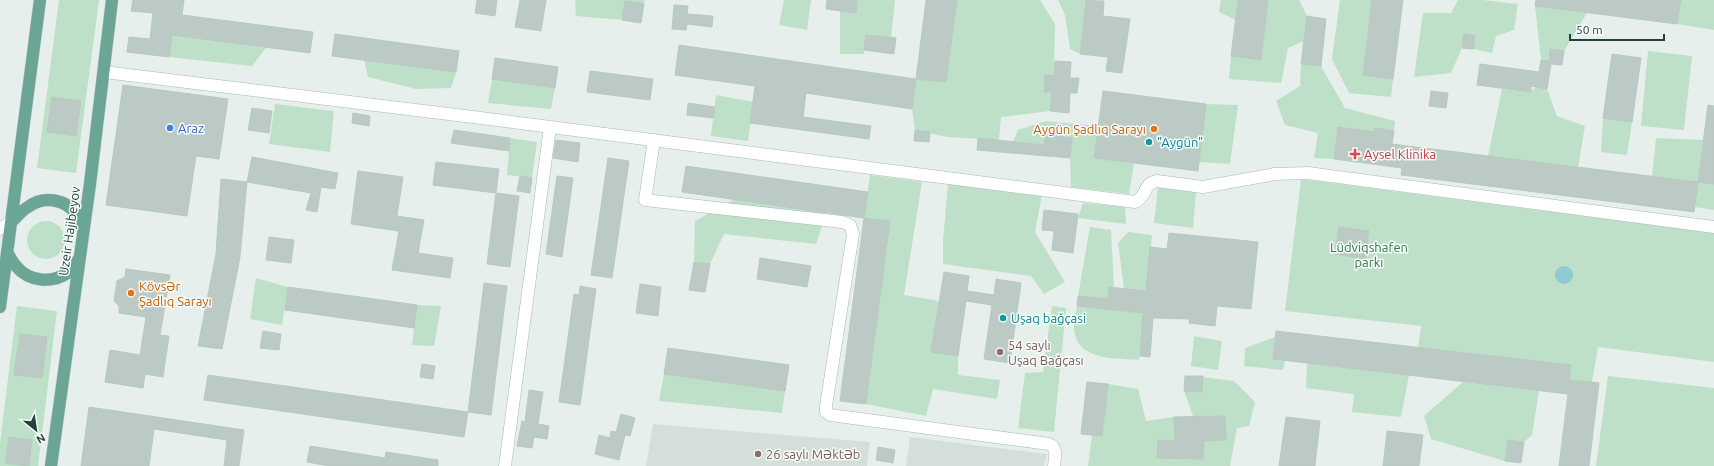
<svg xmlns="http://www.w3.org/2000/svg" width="1714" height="466" viewBox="0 0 1714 466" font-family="Ubuntu,sans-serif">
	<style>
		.built { fill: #d4dfda }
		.green { fill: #bfe0c8 }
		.water { fill: #8ec9d4 }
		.building { fill: #bbcac4; stroke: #b8c9c2 }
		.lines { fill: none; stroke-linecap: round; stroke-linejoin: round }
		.minor-casing { stroke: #a8b8b2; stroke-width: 13 }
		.major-casing { stroke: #c2cac8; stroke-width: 13 }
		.minor { stroke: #fff; stroke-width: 12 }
		.major { stroke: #6aa596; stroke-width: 12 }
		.shop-dot { fill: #3f7fe0; stroke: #f7fbf9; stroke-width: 1.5 }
		.food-dot { fill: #e8710a; stroke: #f7fbf9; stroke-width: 1.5 }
		.culture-dot { fill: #0f9aa8; stroke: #f7fbf9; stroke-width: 1.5 }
		.health-dot { fill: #e0444e; stroke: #f7fbf9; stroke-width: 1.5 }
		.education-dot { fill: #8d6e63; stroke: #f7fbf9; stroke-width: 1.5 }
		.labels { text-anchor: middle; stroke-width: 3; stroke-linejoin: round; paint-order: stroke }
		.shop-label { font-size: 13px; fill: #366cbe; stroke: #f7fbf9; text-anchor: start }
		.food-label { font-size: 13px; fill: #c56008; stroke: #f7fbf9; text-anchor: end }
		.culture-label { font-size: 13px; fill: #0d838f; stroke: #f7fbf9; text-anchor: start }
		.health-label { font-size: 13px; fill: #be3a42; stroke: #f7fbf9; text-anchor: start }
		.street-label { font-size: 13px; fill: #24423a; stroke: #f7fbf9 }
		.park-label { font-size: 13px; fill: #2d7a4b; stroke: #f7fbf9 }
		.education-label { font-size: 13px; fill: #785e54; stroke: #f7fbf9; text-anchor: start }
	</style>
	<rect width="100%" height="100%" fill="#e6efeb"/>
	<path class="built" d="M653,424L870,442L867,466H646Z
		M910,437L1047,454L1044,466H906Z"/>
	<path class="green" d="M59,0H99L76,173L37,168Z
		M575,0H645L644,4L625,2L622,20L576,16Z
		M784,0H811L807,30L779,25Z
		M857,0H895L891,38L866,35L864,54H840V11L856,13Z
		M957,0H1040L1055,24L1054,76H1045L1044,92H1052L1050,111L1001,117L999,140L947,137L915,130L912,109L916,79L946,82Z
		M1058,0H1104V2L1086,0L1080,54L1070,49L1065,15Z
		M1221,0H1238L1235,20L1219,12Z
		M1268,0H1299L1307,16L1304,41L1288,48L1281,83L1229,79L1231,56L1261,60Z
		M1340,0H1372L1363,75L1393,79L1391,97L1349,93L1332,59Z
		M1458,0H1483L1518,4L1514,30L1496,36L1492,53L1473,49L1475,36L1465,34L1462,48L1451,73L1414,77L1423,13H1451Z
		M1681,0H1714V30L1677,24Z
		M1535,6L1587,13L1564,51L1550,49L1549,61L1541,60Z
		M172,35L266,48L252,66L169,57Z
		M1648,51L1692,56L1684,130L1641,126Z
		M364,60L456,72L451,88L416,89L368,77Z
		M1301,64L1321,66L1345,108L1395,121L1394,131L1375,129L1373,146L1366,145L1368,131L1338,127L1334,159L1314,158L1318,133L1285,125L1276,101L1300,86Z
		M492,79L555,88L551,109L488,103Z
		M1536,87L1547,89L1557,116L1585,126L1578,167L1488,156L1502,89L1530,92Z
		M716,95L753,102L748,141L711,136Z
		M275,104L334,111L330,152L269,144Z
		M1206,104L1238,105L1230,164L1199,162Z
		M1603,118L1632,122L1627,155L1601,152Z
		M1046,121L1098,126L1094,158L1134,163L1129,194L1071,187L1070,158L1072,138L1046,135L1043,155H1036L1037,144L1013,142L1018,130Z
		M510,138L537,142L532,178L507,175Z
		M1656,138L1703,140L1698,181L1714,184V210L1694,207L1698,182L1652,176Z
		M870,175L922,182L904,295L939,301L958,356V375L1000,380L997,399L933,389L926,416L866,404L890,221L864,218Z
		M1301,179L1714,233V362L1598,347L1592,382L1569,380L1571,365L1418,347L1421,326L1285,311Z
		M948,183L1042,194L1035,232L1065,282L1044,294L1031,276L943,264V241Z
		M1158,188L1196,191L1193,228L1154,223Z
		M735,199L827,212L816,244L724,234L710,264L694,261L695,221Z
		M1083,203L1125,207L1126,224L1078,218Z
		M27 240a19 19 0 1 1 38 0a19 19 0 1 1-38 0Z
		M1090,227L1111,230L1114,287H1109L1108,299L1078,296Z
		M1128,232L1152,235L1139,360C1114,358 1073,361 1074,325C1074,319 1076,312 1077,306L1130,311L1133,289L1124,288L1118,243Z
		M256,278L288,287L282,325L250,319Z
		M417,305L441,306L434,346L412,345Z
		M17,306L57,311L38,466H0V443Z
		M1052,306L1066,308L1054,432L1018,428L1025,373L1043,372Z
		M1194,336L1222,341L1218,370L1191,366Z
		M1275,337L1273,359L1285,361L1283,370L1244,366L1245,348Z
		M1307,363L1409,375L1401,417L1352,412L1354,394L1306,388Z
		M664,374L785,391L782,413L659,401Z
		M1608,376L1714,388V466H1596Z
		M1203,377L1234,381L1255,402L1249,426L1237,428L1230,466H1088L1092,435L1102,436L1108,384L1138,389L1146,421L1174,417L1175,441L1158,440V458L1203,459L1204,441L1226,440L1225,416H1193L1184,391L1202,392Z
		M1463,382L1539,391L1532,435L1524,442L1508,440L1505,461L1431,439L1424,416Z"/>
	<path class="water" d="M1555 275a9 9 0 1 1 18 0a9 9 0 1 1-18 0Z"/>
	<path class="building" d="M133,0H184L182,15L313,32L310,53L172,35L169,57L127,52L129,37L150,39L153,13L131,11Z
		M477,0H497L495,16L475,13Z
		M520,0H546L541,31L515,27Z
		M827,0H857L856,13L826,9Z
		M926,0H957L946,82L916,79Z
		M1086,0L1104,2L1103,16L1130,19L1122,73L1106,71L1108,57L1080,54Z
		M1238,0H1268L1261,60L1231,56Z
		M1372,0H1403L1393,79L1363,75Z
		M1536,0H1681L1677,24L1535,6Z
		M625,1L644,4L641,23L622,20Z
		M674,5L688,6L687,14L713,16L712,27L687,24L686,30L672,29Z
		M1307,16L1326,19L1321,66L1301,64Z
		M335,34L459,51L456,72L332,56Z
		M1464,34L1475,36L1473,49L1462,48Z
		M866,35L896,38L894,54L864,50Z
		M679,45L916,79L912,109L806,93L803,117L871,126L869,139L750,123L755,86L675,75Z
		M1550,49L1564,51L1562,65L1551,64L1547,89L1531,86V92L1477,85L1480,64L1539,72L1541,60L1549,61Z
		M1612,54L1641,58L1632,122L1603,118Z
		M495,58L558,67L555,88L492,79Z
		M1055,61L1071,62L1070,78H1079L1077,93H1070L1069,113L1050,111L1052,92H1044L1045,75L1054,76Z
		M590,71L653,79L650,100L587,92Z
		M123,85L228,99L219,159L196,156L187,216L106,205Z
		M1103,91L1206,104L1198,171L1094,158Z
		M1431,91L1448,93L1446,108L1429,106Z
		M52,97L81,101L76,136L47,132Z
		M688,103L715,107L713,118L687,115Z
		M1708,105L1714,106V184L1698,182Z
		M252,108L272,111L269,133L248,130Z
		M353,113L370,116L369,126L352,123Z
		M1338,127L1374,132L1375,128L1394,131L1392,144L1698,182L1694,212L1401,175L1402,168L1334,159Z
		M454,130L510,138L509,151L451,143Z
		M915,130L930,132L929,142L914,141Z
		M1046,135L1072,138L1070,158L977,150L978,138L1044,145Z
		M556,140L580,143L578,162L553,158Z
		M252,157L338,173L335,189L321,187L317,212L306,210L311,193L247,182Z
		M608,158L629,161L612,278L591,275Z
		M436,162L499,169L496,193L433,185Z
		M686,166L868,192L864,218L682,192Z
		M358,171L403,177L397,216L424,220L418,253L453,258L450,278L392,270L399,231L351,224Z
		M520,176L532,178L530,193L517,191Z
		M557,176L573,178L562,257L546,254Z
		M221,179L247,182L240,257L222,349L198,346L216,254Z
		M496,193L519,196L510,267L487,264Z
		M1044,210L1078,214L1073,253L1052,250L1054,231L1042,230Z
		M864,218L890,221L866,404L840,401Z
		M1339,227L1369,231L1365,259L1335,254Z
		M1169,233L1258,242L1251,309L1217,306L1215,326L1189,323L1190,319L1153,318L1150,357L1140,356L1143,313L1077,306L1078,296L1108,299L1109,287L1146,291L1150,247L1167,249Z
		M269,237L294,240L291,263L266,260Z
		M760,258L811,266L807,287L757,279Z
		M694,262L710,264L705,292L689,290Z
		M126,269L170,275L160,335L169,336L163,377L145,374L143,388L105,382L110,350L140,355L146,317L119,313V306L114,301L117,281L125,277Z
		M944,272L969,276L967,291L994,295L996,279L1021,283L1010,363L984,359L992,305L966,301L958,356L931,352Z
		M484,283L507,286L491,415L468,412Z
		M640,284L661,287L658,316L636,313Z
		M580,286L596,289L580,405L559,402L574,294L579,295Z
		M288,287L417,305L414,328L285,310Z
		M263,331L281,334L279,350L260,348Z
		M1276,331L1571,365L1569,380L1599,383L1589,466H1559L1568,394L1273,359Z
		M20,334L47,337L42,378L14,375Z
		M668,348L789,365L785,391L664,374Z
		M422,364L435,366L433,379L420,377Z
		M208,375L468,412L464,437L204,400Z
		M1185,376H1203L1202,392L1184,391Z
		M1087,382L1108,384L1102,436L1081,434Z
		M529,390L543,392L538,424L549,426L547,439L534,437L532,448L517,446L522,421L525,422Z
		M89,407L244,430L239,466H224L227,440L154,429L149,466H81Z
		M621,414L635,418L630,436L625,435L619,460L595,454L599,435L610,438L611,431L616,432Z
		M1225,416L1226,440L1204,441L1203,459L1157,458L1158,440L1175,441L1174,417Z
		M1286,417L1320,421L1315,466H1279Z
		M1387,431L1423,435L1419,466H1383Z
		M9,437L32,440L29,466L5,463Z
		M1508,440L1524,442L1521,463L1505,461Z
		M310,446L385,458L386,452L438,460V466H329L307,462Z
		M878,447L895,450L893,463L876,460Z"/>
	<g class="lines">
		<defs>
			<path id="minor" d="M104,72L473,117L1135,202C1147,197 1143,183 1157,181L1203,187L1275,174L1308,173L1714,227
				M654,140L645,200L842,222L850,225L853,234L826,406V412L830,415L1049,444C1058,448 1055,457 1054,466
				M0,229L12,221
				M505,466L550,127"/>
			<path id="major" d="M12,221C17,217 22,210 28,207C44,195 66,199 77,215C80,219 81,225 83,230
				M7,252C10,257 12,262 16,266C29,282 52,284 69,272C73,269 76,263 79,259
				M0,307L40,0
				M51,466L90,184L112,0"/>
		</defs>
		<use href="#minor" class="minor-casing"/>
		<use href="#major" class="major-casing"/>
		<use href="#minor" class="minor"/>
		<use href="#major" class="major"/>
	</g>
	<circle class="shop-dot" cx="170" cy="128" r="4"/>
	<g class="food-dot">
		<circle cx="1154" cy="129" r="4"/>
		<circle cx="131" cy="293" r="4"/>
	</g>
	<g class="culture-dot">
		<circle cx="1149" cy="142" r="4"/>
		<circle cx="1003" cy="318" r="4"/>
	</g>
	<path class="health-dot" d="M1353 148h4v4h4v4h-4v4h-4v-4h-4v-4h4z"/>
	<g class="education-dot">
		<circle cx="1000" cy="352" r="4"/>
		<circle cx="758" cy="454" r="4"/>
	</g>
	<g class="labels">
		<g class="shop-label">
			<text x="178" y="133">Araz</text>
		</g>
		<g class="food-label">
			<text x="1146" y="134">Aygün Şadlıq Sarayı</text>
			<text x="139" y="291" text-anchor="start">Kövsər<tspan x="139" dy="15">Şadlıq Sarayı</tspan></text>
		</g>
		<g class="culture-label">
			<text x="1157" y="147">"Aygün"</text>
			<text x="1011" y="323">Uşaq bağçasi</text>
		</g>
		<g class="health-label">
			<text x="1364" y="159">Aysel Klinika</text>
		</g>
		<g class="street-label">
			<text transform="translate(69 231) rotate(-82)" y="5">Uzeir Hajibeyov</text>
		</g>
		<g class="park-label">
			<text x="1369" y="252">Lüdviqshafen<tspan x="1369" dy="15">parkı</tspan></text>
		</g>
		<g class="education-label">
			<text x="1008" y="350">54 saylı<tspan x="1008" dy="15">Uşaq Bağçası</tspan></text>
			<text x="766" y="459">26 saylı Məktəb</text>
		</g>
	</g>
	<g transform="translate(36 430) rotate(150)" stroke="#f7fbf9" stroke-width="3" paint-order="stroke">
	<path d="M0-3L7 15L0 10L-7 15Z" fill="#24423a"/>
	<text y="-6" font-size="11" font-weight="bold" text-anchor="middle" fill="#24423a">N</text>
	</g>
	<path d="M1570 34v6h94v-6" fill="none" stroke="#24423a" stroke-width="2"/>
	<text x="1576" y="34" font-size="12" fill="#24423a" stroke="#f7fbf9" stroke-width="3" paint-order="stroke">50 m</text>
</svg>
